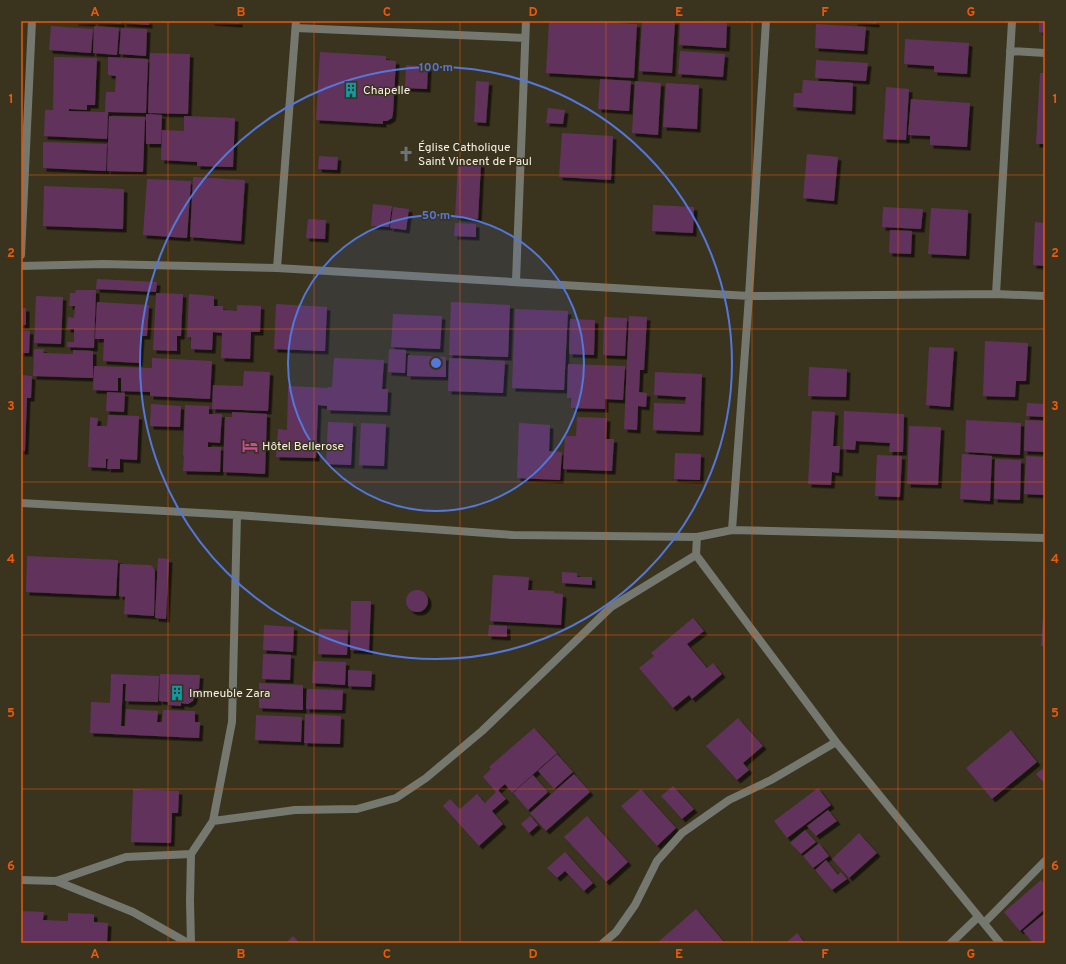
<svg xmlns="http://www.w3.org/2000/svg" width="1066" height="964" viewBox="0 0 1066 964" font-family="Overpass,sans-serif">
	<style>
		.building { fill: #61335c; filter: url(#shadow) }
		.lines { fill: none; stroke-linecap: round; stroke-linejoin: round }
		.street { stroke: #74786e; stroke-width: 8 }
		.grid { fill: none; stroke: #e8590c; stroke-width: 1; stroke-opacity: 0.55 }
		.ring { fill: none; stroke: #5377db; stroke-width: 2 }
		.labels { text-anchor: middle; stroke-width: 3; stroke-linejoin: round; paint-order: stroke }
		.poi-label { font-size: 12px; fill: #f6f1e4; stroke: #3a331d; text-anchor: start }
		.centre { fill: #5377db; stroke: #3a331d; stroke-width: 2 }
		.ring-label { font-size: 12px; text-anchor: middle; font-weight: bold; fill: #5377db; stroke: #3a331d; stroke-width: 3; stroke-linejoin: round; paint-order: stroke }
		.neatline { fill: none; stroke: #e8590c; stroke-width: 1.5 }
		.grid-label { font-size: 13px; text-anchor: middle; font-weight: bold; fill: #e8590c }
	</style>
	<defs>
		<filter id="shadow"><feDropShadow dx="3.5" dy="3.5" stdDeviation="0" flood-color="#0009"/></filter>
	</defs>
	<rect width="100%" height="100%" fill="#3a331d"/>
	<path class="building" d="M75,21H92V23L75,22Z
		M95,21H121V24L95,22Z
		M123,21H149V25L123,23Z
		M211,21H239V24L211,22Z
		M549,21H588L637,24L634,78L546,73Z
		M642,21H675L672,73L639,71Z
		M680,21L727,23L726,48L679,45Z
		M854,21H876V24L854,22Z
		M1039,21H1045V33L1039,32Z
		M816,24L866,27L864,51L815,48Z
		M51,26L93,29L91,53L49,50Z
		M94,26L119,28L117,55L93,53Z
		M121,28L147,29L146,56L119,54Z
		M905,39L969,43L967,74L934,72V66L904,64Z
		M680,51L725,54L723,77L678,74Z
		M320,52L386,56V60L396,61L393,113L392,118L387,121H383V124L316,120Z
		M150,53L190,54L188,114L148,113Z
		M54,57L97,58L95,105H87V110L69,109V111L105,112L106,92H115L116,76L108,75V57L148,59L146,113L108,112L107,139L44,136L45,110H53Z
		M816,60L868,63L866,81L815,78Z
		M406,65L428,67L427,89L405,88Z
		M1040,73H1045V144H1036Z
		M600,79L631,81L629,111L598,109Z
		M803,80L853,83L852,111L793,107L794,93H802Z
		M476,81L489,82L486,123L474,122Z
		M635,81L661,83L658,135L632,133Z
		M666,83L699,85L697,129L663,127Z
		M886,87L909,89L906,140L883,139Z
		M911,99L970,103L967,147L930,145V136L908,135Z
		M548,108L565,110L563,124L546,123Z
		M146,114L162,115L161,144H146Z
		M109,116L145,117L143,172L107,171Z
		M184,116L235,118L233,167L197,166V162L161,160L162,130L184,131Z
		M562,133L613,136L611,180L559,177Z
		M43,142L107,144L106,171L43,168Z
		M807,154L838,157L834,201L803,198Z
		M319,156L338,157L337,170L318,169Z
		M458,162L481,164L478,219L455,217Z
		M193,177L245,180L241,241L190,237Z
		M147,179L191,181L187,238L143,235Z
		M44,186L124,189L123,229L43,226Z
		M373,204L392,206L389,227L371,226Z
		M653,205L694,207L693,233L652,231Z
		M393,207L409,209L406,230L390,228Z
		M883,207L923,209L921,229L882,227Z
		M931,208L968,210L966,256L928,254Z
		M308,219L326,220L325,239L306,238Z
		M1035,222L1045,223V266L1033,265Z
		M455,223L476,224V237L454,236Z
		M890,230L912,231L911,254L889,253Z
		M97,279L157,282L156,292L96,289Z
		M76,290H96L94,348L67,347V342H74V329H67L68,317L74,318L75,306H69L70,293H75Z
		M156,293L183,294L181,336H177V351L153,350Z
		M189,294L214,296V306H223V310L237,311V305L261,306L260,332H251L250,359L221,358L222,333L213,332L212,350L191,349V337H187Z
		M36,296L63,297L61,344L34,343Z
		M97,302L149,305L147,336H141L139,363L103,361L104,339H95Z
		M451,302L510,305L508,357L449,355Z
		M276,304L327,307L325,351L274,349Z
		M21,308H26V325H21Z
		M515,309L568,311L564,390L512,388Z
		M393,314L442,316L440,349L391,347Z
		M629,316L647,317L644,370H640L639,392L647,393L646,407L638,406L637,430L624,429Z
		M604,317L627,318L625,356L603,355Z
		M570,319L595,320L594,355L569,354Z
		M21,330L30,331L29,353H21Z
		M985,341L1028,343L1026,381H1016L1015,397L983,396Z
		M929,347L954,348L950,407L926,405Z
		M34,349H44L43,353L73,354V350L93,351V378L33,376Z
		M389,349L406,350L405,373L388,372Z
		M408,355L446,357V377L407,376Z
		M152,358L212,361L210,399L150,396V392L121,391V378H118V391L93,390L94,366L152,368Z
		M334,358L384,360L382,389H388L387,412L327,410V406L318,405L316,458L276,457L278,429L287,430L288,386L328,388V387H332Z
		M449,358L505,361L503,393L448,391Z
		M568,364L625,366L623,400L605,399V409L571,408V398H567Z
		M809,367L847,369L846,397L808,396Z
		M244,371L270,372L268,411L212,409L213,385L243,386Z
		M655,372L702,374L700,432L653,430L654,403L685,404L686,397L654,395Z
		M21,375L32,376L31,398H27L25,451H21Z
		M107,392L125,393L124,412L106,411Z
		M1027,403L1045,404V417L1026,416Z
		M151,404L181,406L180,427L150,426Z
		M185,405L209,406V414H222L220,443L208,442V447H221L220,472L183,471L184,455L183,456Z
		M812,411L835,412L833,446H840L839,473L832,472L831,485L808,484Z
		M844,411L904,414L903,452H889L890,443L856,441L855,450L843,449Z
		M232,412L267,414L265,474L223,472L225,417H232Z
		M108,415L139,416L137,460L120,459V469H107L108,459H106V468L88,467L90,417L98,418L97,426H107Z
		M577,417L607,418L606,439H614L612,471L563,469L565,436H576Z
		M966,420L1021,423L1020,455L965,452Z
		M1025,420L1045,421V452L1024,451Z
		M328,422L353,423L351,465L326,464Z
		M361,423L386,424L384,466L359,465Z
		M519,423L550,425L549,451L562,452L560,480L517,478Z
		M909,426L941,427L938,485L907,484Z
		M675,453L701,454L700,480L674,479Z
		M962,454L992,456L990,501L960,499Z
		M877,455L902,456L900,497L875,496Z
		M1026,456L1045,457V495L1024,494Z
		M995,459L1021,460L1020,500L994,499Z
		M27,556L118,560L116,596L26,592Z
		M158,558L169,559L166,619L155,618Z
		M120,564L151,565L155,570L154,616L124,614L125,597L119,596Z
		M562,572L577,573V577H592V585L562,583Z
		M493,575L529,577L528,590L554,591V593L563,594L561,625L490,621Z
		M406 601a11 11 0 1 1 22 0a11 11 0 1 1-22 0Z
		M1044,600H1045V646H1041Z
		M351,601H371L369,651L350,650Z
		M693,618L704,631L687,644L707,668L713,663L722,674L692,699L689,695L673,708L639,668L654,656L651,653Z
		M264,625L294,627L293,652L263,650Z
		M489,625L507,626V637L488,636Z
		M319,629L348,630L347,655L318,654Z
		M263,654L291,655L290,680L262,679Z
		M313,661L346,662L345,685L312,683Z
		M348,670L372,671L371,687L348,686Z
		M111,674L159,676L158,702L125,701L126,684H123L121,726H125L126,709L158,711L157,722H162L163,710L195,711V722H200L199,738L90,733L91,702L110,703Z
		M160,674L200,675L199,689H196L193,701L188,704L181,703V706L168,705V702L159,701Z
		M259,683L303,685V710L259,708Z
		M307,689L343,690L342,710L306,709Z
		M305,714L341,716L340,744L304,743Z
		M256,715L302,717L301,742L255,740Z
		M738,718L763,746L743,763L749,770L737,780L706,746Z
		M534,728L557,753L512,793L505,784L498,790L506,799L492,811L503,824L479,846L443,806L450,799L460,809L477,794L485,803L496,792L483,777L491,769L489,767Z
		M1011,730L1037,762L992,799L966,768Z
		M557,754L573,772L554,789L538,771Z
		M1042,769L1045,772V784L1036,774Z
		M574,774L590,792L546,831L530,813Z
		M533,775L548,792L528,810L513,793Z
		M673,786L694,809L682,819L661,796Z
		M818,788L831,805L787,838L774,821Z
		M133,789L179,791L178,813H172L171,843L131,842Z
		M641,789L676,828L657,846L621,806Z
		M828,810L837,821L816,836L807,826Z
		M530,816L538,825L529,833L521,824Z
		M587,816L628,862L606,882L564,837Z
		M805,830L816,842L801,854L790,843Z
		M859,833L877,853L849,878L832,859Z
		M819,843L829,856L813,868L803,856Z
		M565,852L593,883L584,891L565,871L557,878L547,868Z
		M826,860L838,875L841,872L847,879L832,890L815,870Z
		M1041,880L1045,884V909L1020,931L1004,912Z
		M696,909L725,943H657Z
		M21,911L44,912L43,920L68,921V913L94,914V922L108,923L107,943H21Z
		M1045,913V943H1033L1023,931Z
		M797,933L805,943H786Z
		M293,936L300,943H286Z"/>
	<g class="lines">
		<path class="street" d="M296,28L525,38
			M1010,51L1045,53
			M21,255L32,21
			M21,266L103,264L277,268L749,296L996,294L1045,296
			M277,268L296,21
			M516,281L526,21
			M996,294L1012,21
			M21,503L237,515L513,535L697,537L732,530L1045,538
			M732,530L749,296L766,21
			M697,537L696,555L836,742L1000,943
			M213,821L232,722L237,515
			M191,854L190,901L191,943
			M21,880L56,881L126,857L191,854L213,821L295,810L357,809L396,798L426,778L482,731L611,607L696,555
			M56,881L133,912L188,943
			M984,923L1045,861
			M603,943L616,932L635,905L657,861L682,833L729,800L771,780L836,742
			M951,943L978,917"/>
	</g>
	<path class="grid" d="M168,21V943M314,21V943M460,21V943M606,21V943M752,21V943M898,21V943M21,175H1045M21,329H1045M21,482H1045M21,635H1045M21,789H1045"/>
	<circle cx="436" cy="363" r="148" fill="#5377db" fill-opacity=".12"/>
	<g class="ring">
		<circle cx="436" cy="363" r="148"/>
		<circle cx="436" cy="363" r="296"/>
	</g>
	<defs>
		<symbol id="building-bare" viewBox="-9 -9 18 18"><path d="M-4-6H4V6H1V3H-1V6H-4ZM-2.5-4.3h1.7v1.8h-1.7ZM.8-4.3h1.7v1.8H.8ZM-2.5-1h1.7V.8h-1.7ZM.8-1h1.7V.8H.8Z" fill="#0f9aa8" stroke="#3a331d" stroke-width="2.5" paint-order="stroke"/></symbol>
		<symbol id="church-bare" viewBox="-9 -9 18 18"><path d="M-1.2-6h2.4v3.5h3.3v2.4h-3.3V6h-2.4V-.1h-3.3v-2.4h3.3Z" fill="#6b7280" stroke="#3a331d" stroke-width="2.5" paint-order="stroke"/></symbol>
		<symbol id="hotel-bare" viewBox="-9 -9 18 18"><path d="M-6-4.5h1.5V1H6V5H4.5V3h-9V5H-6ZM-4 0a1.8 1.8 0 1 1 3.6 0ZM.5 0V-2.5h3Q6-2.5 6 0Z" fill="#d1479c" stroke="#3a331d" stroke-width="2.5" paint-order="stroke"/></symbol>
	</defs>
	<g fill-rule="evenodd">
		<use href="#building-bare" x="340" y="79" width="22" height="22"/>
		<use href="#church-bare" x="395" y="143" width="22" height="22"/>
		<use href="#hotel-bare" x="239" y="435" width="22" height="22"/>
		<use href="#building-bare" x="166" y="682" width="22" height="22"/>
	</g>
	<g class="labels">
		<g class="poi-label">
			<text x="363" y="94">Chapelle</text>
			<text x="418" y="151">Église Catholique<tspan x="418" dy="14">Saint Vincent de Paul</tspan></text>
			<text x="262" y="450">Hôtel Bellerose</text>
			<text x="189" y="697">Immeuble Zara</text>
		</g>
	</g>
	<circle cx="436" cy="363" r="6" class="centre"/>
	<g class="ring-label">
		<text x="436" y="71">100 m</text>
		<text x="436" y="219">50 m</text>
	</g>
	<rect width="1066" height="964" fill="none" stroke="#3a331d" stroke-width="44"/>
	<rect x="22" y="22" width="1022" height="920" class="neatline"/>
	<g class="grid-label">
		<text x="95" y="16">A</text>
		<text x="241" y="16">B</text>
		<text x="387" y="16">C</text>
		<text x="533" y="16">D</text>
		<text x="679" y="16">E</text>
		<text x="825" y="16">F</text>
		<text x="971" y="16">G</text>
		<text x="11" y="103">1</text>
		<text x="1055" y="103">1</text>
		<text x="11" y="257">2</text>
		<text x="1055" y="257">2</text>
		<text x="11" y="410">3</text>
		<text x="1055" y="410">3</text>
		<text x="11" y="563">4</text>
		<text x="1055" y="563">4</text>
		<text x="11" y="717">5</text>
		<text x="1055" y="717">5</text>
		<text x="11" y="870">6</text>
		<text x="1055" y="870">6</text>
		<text x="95" y="958">A</text>
		<text x="241" y="958">B</text>
		<text x="387" y="958">C</text>
		<text x="533" y="958">D</text>
		<text x="679" y="958">E</text>
		<text x="825" y="958">F</text>
		<text x="971" y="958">G</text>
	</g>
</svg>
